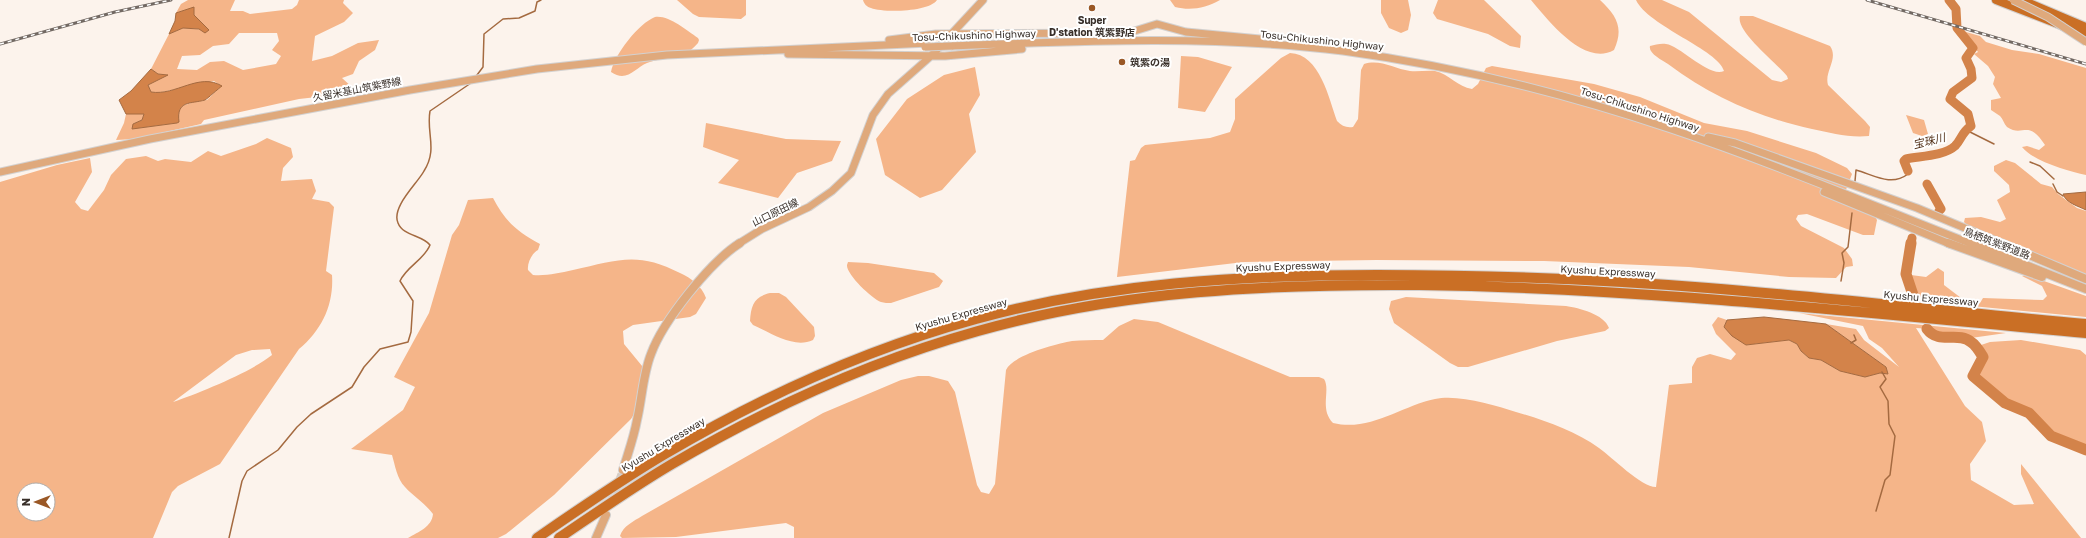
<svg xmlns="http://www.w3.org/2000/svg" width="2086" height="538" viewBox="0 0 2086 538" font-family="'Golos Text','Noto Sans JP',sans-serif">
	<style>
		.green { fill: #f5b589; fill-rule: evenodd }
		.water { fill: #d3834a; stroke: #a46a40 }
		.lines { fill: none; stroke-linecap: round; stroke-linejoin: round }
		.stream { stroke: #a46a40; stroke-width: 1.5 }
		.river-far1 { stroke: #d3834a; stroke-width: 9 }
		.river { stroke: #d3834a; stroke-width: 11 }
		.major-tunnel { stroke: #d5ccc5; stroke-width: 8; stroke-dasharray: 8 4.5; stroke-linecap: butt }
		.major-far1-casing { stroke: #d3d1d0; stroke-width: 9 }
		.major-casing { stroke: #d3d1d0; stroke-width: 10 }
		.highway-far1-casing { stroke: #d3d1d0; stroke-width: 10 }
		.highway-casing { stroke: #d3d1d0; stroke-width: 12 }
		.major-far1 { stroke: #dfa97c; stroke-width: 7 }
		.major { stroke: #dfa97c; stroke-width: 8 }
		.highway-far1 { stroke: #ca6f25; stroke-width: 8 }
		.highway { stroke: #ca6f25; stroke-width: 10 }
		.rail-casing { stroke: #726963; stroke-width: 3 }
		.rail { stroke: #fff; stroke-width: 1.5; stroke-dasharray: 4; stroke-linecap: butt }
		.major-bridge-casing { stroke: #d3d1d0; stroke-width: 9; stroke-linecap: butt }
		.major-bridge { stroke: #dfa97c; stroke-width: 7 }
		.poi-dot { fill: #9a5826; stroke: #fff; stroke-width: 1.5 }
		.labels { text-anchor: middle; stroke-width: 4; stroke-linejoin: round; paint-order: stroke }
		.poi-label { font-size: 10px; font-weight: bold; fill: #382f29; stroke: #fff }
		.street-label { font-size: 10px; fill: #382f29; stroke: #fff }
		.water-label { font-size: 11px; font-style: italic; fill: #523018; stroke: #fff }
	</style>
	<rect width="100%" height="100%" fill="#fcf3ec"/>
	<path class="green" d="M188,0H235L230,11H243L250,14L292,9L297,5L299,0H344L343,3L353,13L344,22L315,36L312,61L332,56L358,43L379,40L375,50L359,61L353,74L342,78L353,88L344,94L299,99L204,120L201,124L134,139L116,140L124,123L126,114H144L142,120L133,124L139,128L177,123V113L182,106L197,101L207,100L221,86L214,81L157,93L151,92L148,85L167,75L158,74L151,69L169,34L183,28L209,30L194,15V8L176,13L181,4ZM239,33H277L279,41L272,50L281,56L276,64L243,70L224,61L210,62L197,70L177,69L182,56L200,55L213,46L229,44Z
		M677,0H746V15L741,19L699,17L693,14Z
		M863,0H937C929,12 884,13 871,8C867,7 864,4 863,0Z
		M1170,0H1220C1206,8 1191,11 1175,7Z
		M1381,0H1408L1411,15L1408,30L1401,33L1389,28L1381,13Z
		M1438,0H1484L1521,36L1520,48L1510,46L1488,34L1437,19L1433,13Z
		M1531,0H1600C1617,16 1624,28 1614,50C1584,67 1548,20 1531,0Z
		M1636,0H1662L1689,12L1772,80L1781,82L1788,79L1787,76C1777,63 1735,31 1740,16H1753L1830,46C1839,59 1824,71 1828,85L1865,121L1870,127L1869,136C1849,138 1831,133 1812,129C1758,117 1712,97 1668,64C1662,60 1648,53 1650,46C1655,45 1661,43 1666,44C1681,46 1709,78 1724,71C1719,50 1648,26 1636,0Z
		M655,17C669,15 686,30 698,38L699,40L698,43C680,64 667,55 647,63C635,68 627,83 611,72C614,55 639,23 655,17Z
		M1966,32L1980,36L1986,42L2012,50L2039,54L2086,68V175C2068,171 2033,161 2022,147L2027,146L2039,150L2045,145C2028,118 2023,138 2007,127C2004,124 2003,119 2000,116C1997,114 1994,112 1991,110V100L2001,98L1993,84L1995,77L1988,66L1974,54L1978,52L1963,33Z
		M1290,53C1320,54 1329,99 1337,121C1342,126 1346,128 1353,127L1358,119L1361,70L1364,64C1381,59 1394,69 1410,71C1418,72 1427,70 1435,71C1449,74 1458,87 1472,89L1478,84L1486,68L1492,66L1594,84L1640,97L1704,123L1747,131L1816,153L1847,168L1852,174L1844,195L1874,215L1877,220L1874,235H1863L1807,214L1798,215L1796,219L1801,226L1844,248L1852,259L1853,266L1846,267L1836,278L1789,277L1689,267L1544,261L1377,260L1244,262L1117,277L1130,161L1135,160L1141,148L1145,145L1210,138L1230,132L1235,119V99L1281,58Z
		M1181,56L1198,57L1232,67L1205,112L1178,108Z
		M975,67L980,95L969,114L976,152L942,190L920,198L885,175L876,139L907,99L944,75Z
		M1906,115L1924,120L1928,134L1922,136L1913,133Z
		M706,123L786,139L841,141L832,161L797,173L778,198L718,183L739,160L703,147Z
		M267,138L291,148L293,157L283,168L281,181L312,179L316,191L312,199L329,202L334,207L326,271L332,275C334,304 322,330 299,349L220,464L178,486L172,492L153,538H0V182L57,165L90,158L92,172L75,202L81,209L88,211L104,190L111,175L126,159L146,156L158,161L165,159L191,162L208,151L221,156L256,144ZM270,349L272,355C251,372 199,393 173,402L236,355L252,350ZM24,490H48V514H24Z
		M2006,160L2015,163L2041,184L2052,187L2058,194L2077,208L2086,211V277L1969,228L1964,222L1965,218L1981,217L2000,222L2006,219L1997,200L2010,192L2009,185L1994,171V166Z
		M493,198C505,221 517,232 540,244L538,250C532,253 527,263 528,270L533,275C547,276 559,273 573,270C617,260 638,251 680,273C691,278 702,286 706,298L696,314L690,317L633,325L623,331L624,344L647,372L638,408L631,419L554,495L506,534L498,538H408C418,532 432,527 433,514C425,503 414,497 405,487C397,479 395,465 392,455L351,449L403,410L415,387L394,377L429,313L452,235L459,225L468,200Z
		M848,262L868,263L934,273L943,281L939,287L891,303C888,303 884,303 881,302C872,299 846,274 847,265Z
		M1938,268L1944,272V285L1965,301L1980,303L1983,298L2043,300L2047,296L2042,286L2022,276L2027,275L2086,296V317L1930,302L1918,295L1911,275L1926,277Z
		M770,293H779L786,297L814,327L815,336L813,340C794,349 771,333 753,325L750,321C751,305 754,297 770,293Z
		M1406,297L1566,306C1579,308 1604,314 1609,328L1605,331L1557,341L1468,367H1458L1450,363L1394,323L1389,309L1391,301Z
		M1799,313L2006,333L1971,338L1940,335L1931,329L1916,328L1965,406L1982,422L1986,441L1970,464L1971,480L2014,505L2034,504L2021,474V464L2081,538H794V527L786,523L676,537L622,538L620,536C623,526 634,521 642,516L823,413L901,380L918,376H929L948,381L955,392L977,485L981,492L989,494L995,484L1006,370C1013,355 1056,344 1072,341C1082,340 1093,340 1103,340L1119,326L1134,319L1158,322L1290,377H1319L1324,379C1331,390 1319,409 1333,423C1370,432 1401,406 1435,399C1458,394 1494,405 1516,412C1544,420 1575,431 1599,448C1612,457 1641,487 1656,487L1669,385L1692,383V367L1697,358L1710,354L1731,360L1736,354L1716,334L1712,325L1718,317L1727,320L1724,327L1746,345L1789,340L1797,344L1801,351L1809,358L1821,360L1840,371L1865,377L1880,373L1888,374L1886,367L1826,324L1856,329L1864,340L1899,367L1882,348L1869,339L1863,326Z
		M2021,340L2080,350L2086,355V449L2057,438L2046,430L2030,412L2004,400L1981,382L1977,374L1986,359L1978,346L1990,342Z"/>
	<path class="water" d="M194,7V15L209,30L205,33L199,29L183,28L169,34L175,21L176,13Z
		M151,69L158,74L168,75L148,85L151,92C176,96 199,72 222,86C219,88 207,99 205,100C191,104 176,100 179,122L177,123L132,129L133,124L142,120L144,114H126L119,100L131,91Z
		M2086,192V210C2078,206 2066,203 2063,194Z
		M1764,317L1826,324L1886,367L1888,374L1880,373L1865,377L1840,371L1821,360L1809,358L1801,351L1797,344L1789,340L1746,345L1732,336L1724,327L1727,320Z"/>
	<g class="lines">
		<path class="stream" d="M477,75L483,67L484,34L503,19L519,18L535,11L537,2L541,0
			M1969,129L1970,132L1994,144
			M2030,162L2040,166L2054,179
			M1855,181L1856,170C1874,175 1891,187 1908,174V171
			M2053,184L2057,192L2063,196
			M1841,281L1844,263L1842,253L1848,247L1852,213
			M1851,343L1856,340L1854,335
			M1876,511L1885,480L1890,475L1895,436L1889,424L1888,401L1880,387L1886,379L1882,372
			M229,538L242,481L247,471L278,450L297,427L311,414L352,387L364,367L380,349L408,342L411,332L413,301L400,281C407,266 424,260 430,245C422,235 403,236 398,223C391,207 417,184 424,171C438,149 426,133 430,111L471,83"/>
		<path class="river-far1" d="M1908,171L1904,161L1906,159C1921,156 1944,156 1955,146C1962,139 1961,133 1971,126L1968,114L1950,99L1953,92L1972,78L1971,69L1966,58L1973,48L1957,28L1956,9L1949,0
			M1927,184L1941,209L1939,211
			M1911,244L1912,238"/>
		<path class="river" d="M1911,243L1906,274L1914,298
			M1927,329C1939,345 1958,331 1971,342C1976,345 1980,352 1983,357L1973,376L2005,403L2029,413L2051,436L2086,450"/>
		<path class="major-tunnel" d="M610,505L623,470"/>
		<defs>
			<path id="major-far1" d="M889,40L936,34L1128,33L1157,24L1186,32L1260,39
				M952,46C1082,41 1213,35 1343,51C1454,66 1564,93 1671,129C1773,163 1872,205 1972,244
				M788,54L945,56L1022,49
				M1708,137L1735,143L1917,208L2003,244
				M0,172L150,139L410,90L537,69L667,55L929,43
				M1824,192L1950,244
				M738,244L762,229L809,207L832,191L851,173L873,115L888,94L931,56L983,0"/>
			<path id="major" d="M1948,243L2042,277
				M1970,243L2086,289
				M2001,243L2086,279
				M623,470C628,453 634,437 637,420C642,399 643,374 651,354C663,321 710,262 740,243
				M596,538L606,515"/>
			<path id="highway-far1" d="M1996,0L2086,35
				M2022,0L2086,27"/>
			<path id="highway" d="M537,538C579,509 621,480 665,454C763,396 867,349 976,319C1106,283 1242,275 1377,275C1487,275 1598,279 1708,288C1834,298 1960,313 2086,324
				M559,538C596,513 633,487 672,464C768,408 871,361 978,331C1122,290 1271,284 1419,285C1642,288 1864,313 2086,333"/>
		</defs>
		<use href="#major-far1" class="major-far1-casing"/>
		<use href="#major" class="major-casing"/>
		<use href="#highway-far1" class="highway-far1-casing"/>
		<use href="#highway" class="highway-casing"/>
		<use href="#major-far1" class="major-far1"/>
		<use href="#major" class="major"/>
		<use href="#highway-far1" class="highway-far1"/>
		<use href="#highway" class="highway"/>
		<defs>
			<path id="rail" d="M1867,0L2086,64
				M0,44L115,12L171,0"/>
		</defs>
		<use href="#rail" class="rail-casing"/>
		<use href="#rail" class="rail"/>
		<defs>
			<path id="major-bridge" d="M2013,0L2048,17L2086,42
				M925,47L952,46"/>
		</defs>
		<use href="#major-bridge" class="major-bridge-casing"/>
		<use href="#major-bridge" class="major-bridge"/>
	</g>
	<g class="poi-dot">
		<circle cx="1092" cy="8" r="4"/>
		<circle cx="1122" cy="62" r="4"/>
	</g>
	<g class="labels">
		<g class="poi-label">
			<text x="1092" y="24">Super<tspan x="1092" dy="12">D'station 筑紫野店</tspan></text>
			<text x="1130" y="66" text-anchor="start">筑紫の湯</text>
		</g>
		<g class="street-label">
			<text transform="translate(974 35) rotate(-2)" y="4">Tosu-Chikushino Highway</text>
			<text transform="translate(1322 40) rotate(6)" y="4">Tosu-Chikushino Highway</text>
			<text transform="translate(357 89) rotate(-11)" y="4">久留米基山筑紫野線</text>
			<text transform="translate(1640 109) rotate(18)" y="4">Tosu-Chikushino Highway</text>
			<text transform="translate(775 212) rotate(-26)" y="4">山口原田線</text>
			<text transform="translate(1997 243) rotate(21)" y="4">鳥栖筑紫野道路</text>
			<text transform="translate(1283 266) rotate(-2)" y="4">Kyushu Expressway</text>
			<text transform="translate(1608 271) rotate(3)" y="4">Kyushu Expressway</text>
			<text transform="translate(1931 298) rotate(5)" y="4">Kyushu Expressway</text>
			<text transform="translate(961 314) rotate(-16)" y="4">Kyushu Expressway</text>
			<text transform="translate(663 444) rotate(-31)" y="4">Kyushu Expressway</text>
		</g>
		<g class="water-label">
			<text transform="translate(1929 141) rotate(-14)" y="4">宝珠川</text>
		</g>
	</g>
	<g transform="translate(36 502) rotate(270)"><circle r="19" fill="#ffffff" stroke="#afaca9"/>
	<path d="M0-3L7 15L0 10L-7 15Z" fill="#9a5826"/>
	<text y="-6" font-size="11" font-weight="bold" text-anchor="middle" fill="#382f29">N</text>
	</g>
</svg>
